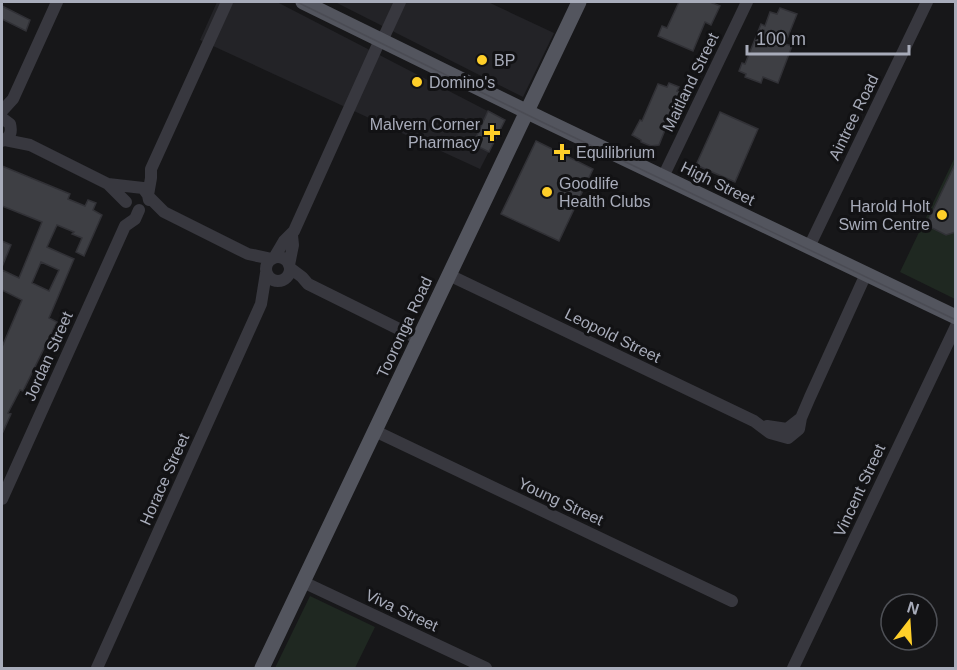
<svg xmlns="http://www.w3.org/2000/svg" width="957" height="670" viewBox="0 0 957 670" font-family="Helvetica,sans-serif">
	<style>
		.built { fill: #232327 }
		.green { fill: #1f2821 }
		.building { fill: #3e3f44; stroke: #313136; stroke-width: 1.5; fill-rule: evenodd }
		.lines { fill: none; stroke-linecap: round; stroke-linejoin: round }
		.minor { stroke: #38383f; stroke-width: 12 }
		.major { stroke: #53555e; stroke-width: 15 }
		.tram { stroke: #4b4c54; stroke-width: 1.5 }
		.poi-dot { fill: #ffcf29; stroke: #121214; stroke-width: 2 }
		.labels { text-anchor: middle; stroke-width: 6; stroke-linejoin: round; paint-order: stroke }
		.poi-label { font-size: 16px; fill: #a8acba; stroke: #121214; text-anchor: start }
		.street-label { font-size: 16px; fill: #a8acba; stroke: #121214 }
	</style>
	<rect width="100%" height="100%" fill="#171719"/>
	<path class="built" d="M217,2H277L505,120L480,169L200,40Z
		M335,2H488L554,33L523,97Z"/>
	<path class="green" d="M955,157V299L900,272Z
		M310,596L375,627L355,668H275Z"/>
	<path class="building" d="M679,2H710L720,6L711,25L705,22L693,51L658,36L662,26L667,28Z
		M2,6L30,20L26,31L2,19Z
		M780,8L797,14L785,44L792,46L778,83L763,77L761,83L745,77L746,74L739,71L742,63L745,64L761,24L765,26L770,12L777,14Z
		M669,83L679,87L677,91L683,93L677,108L674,107L659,145L651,146L641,142V140L632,135L640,120L642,121L658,84L667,87Z
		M488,111L505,120L489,152L473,144Z
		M720,112L758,129L735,182L696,165Z
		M536,141L593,169L559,241L501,214Z
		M956,162V232L946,235L926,225Z
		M2,166L70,194L68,199L85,206L88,200L96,203L93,210L102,215L84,256L76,252L82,238L72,234L74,232L57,225L47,247L74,259L49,318L57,322L23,391L20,390L8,413L11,414L2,434V347L22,300L2,290V270L19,278L42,222L2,206ZM41,262L59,270L49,291L32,283Z
		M2,241L11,245L2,267Z"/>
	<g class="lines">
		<path class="minor" d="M382,41L400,2
			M2,111L13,99L57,2
			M2,118L10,124C12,132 10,138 2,141
			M5,140L30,145L108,184L126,202
			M663,177L747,2
			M108,184L143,188L148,195L149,200
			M148,195L151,178V169L227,2
			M149,197L164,212L248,254L272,259
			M809,247L927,2
			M266 269a12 12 0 1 1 24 0a12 12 0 1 1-24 0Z
			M274,258L284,241L294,231L380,40
			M289,265L293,245L292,235
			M290,268L302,277L308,284L419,339
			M449,275L754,421L770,433L788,438L799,429L801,418L810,397L866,274
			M767,426L787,429L801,418
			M375,431L732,601
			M2,499L125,226L135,219L139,210
			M303,582L486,668
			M97,668L261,304L266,273
			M793,668L956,326"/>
		<path class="major" d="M303,2L544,120L956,317
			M262,668L579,2"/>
		<path class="tram" d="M297,2L544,123L956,320"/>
	</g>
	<g class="poi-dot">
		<circle cx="482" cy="60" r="6"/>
		<circle cx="417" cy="82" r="6"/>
		<path d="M489 124h6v6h6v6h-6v6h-6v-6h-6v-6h6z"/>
		<path d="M559 143h6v6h6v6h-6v6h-6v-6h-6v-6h6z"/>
		<circle cx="547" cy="192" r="6"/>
		<circle cx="942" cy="215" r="6"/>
	</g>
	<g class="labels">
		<g class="poi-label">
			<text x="494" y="66">BP</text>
			<text x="429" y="88">Domino's</text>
			<text x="480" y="130" text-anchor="end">Malvern Corner<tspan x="480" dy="18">Pharmacy</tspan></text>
			<text x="576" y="158">Equilibrium</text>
			<text x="559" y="189">Goodlife<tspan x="559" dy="18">Health Clubs</tspan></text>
			<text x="930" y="212" text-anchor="end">Harold Holt<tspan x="930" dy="18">Swim Centre</tspan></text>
		</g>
		<g class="street-label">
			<text transform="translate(690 82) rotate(-64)" y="6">Maitland Street</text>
			<text transform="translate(853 117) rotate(-64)" y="6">Aintree Road</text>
			<text transform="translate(718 183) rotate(26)" y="6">High Street</text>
			<text transform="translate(404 327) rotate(-65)" y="6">Tooronga Road</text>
			<text transform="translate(613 335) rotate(26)" y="6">Leopold Street</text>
			<text transform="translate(48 356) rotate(-66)" y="6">Jordan Street</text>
			<text transform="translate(164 479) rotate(-66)" y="6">Horace Street</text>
			<text transform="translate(859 490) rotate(-65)" y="6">Vincent Street</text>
			<text transform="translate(561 501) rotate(25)" y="6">Young Street</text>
			<text transform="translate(402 610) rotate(25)" y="6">Viva Street</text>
		</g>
	</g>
	<rect width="957" height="670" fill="none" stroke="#a8acba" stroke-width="6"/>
	<g transform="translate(909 622) rotate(17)"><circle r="28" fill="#121214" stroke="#4e5056" stroke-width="1.5"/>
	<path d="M0-4.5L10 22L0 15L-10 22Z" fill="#ffcf29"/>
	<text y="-9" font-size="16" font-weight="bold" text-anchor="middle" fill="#a8acba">N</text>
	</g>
	<path d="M747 45v9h162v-9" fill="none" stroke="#a8acba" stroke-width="3"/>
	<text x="756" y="45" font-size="18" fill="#a8acba" stroke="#121214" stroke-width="4.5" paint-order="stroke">100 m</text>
</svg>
